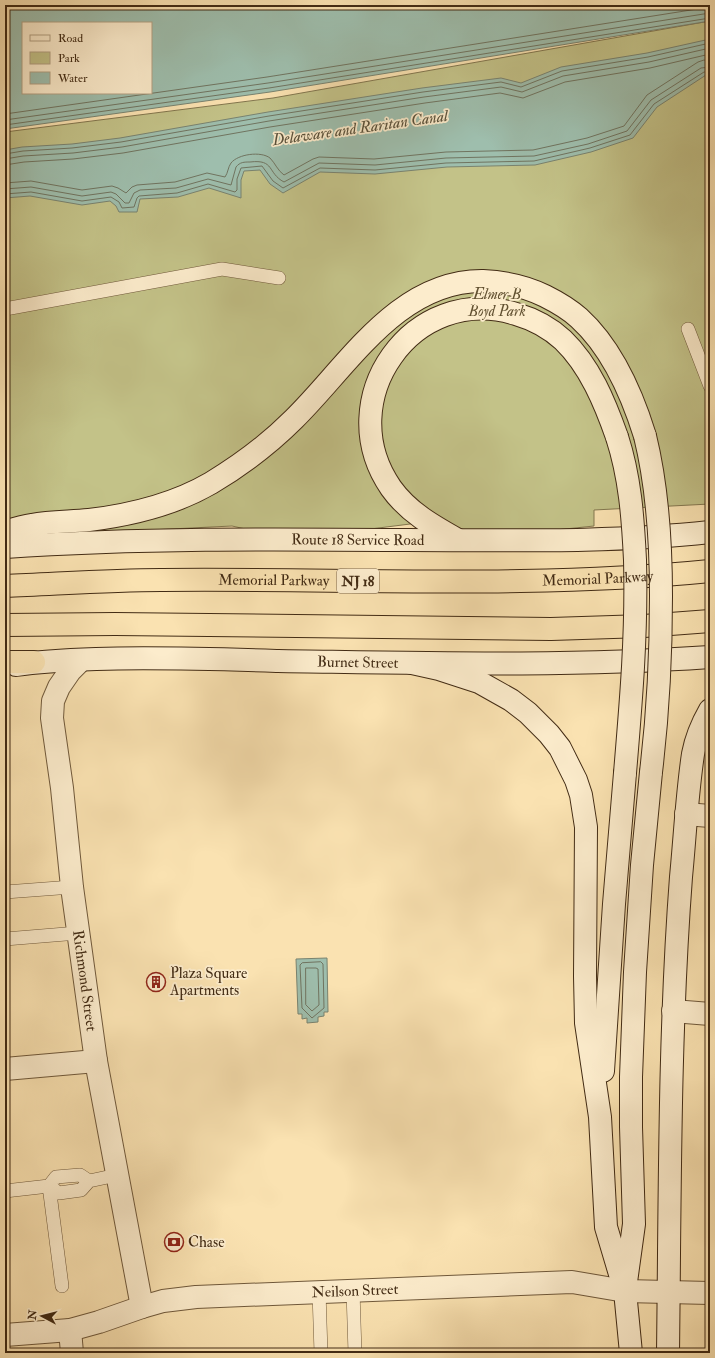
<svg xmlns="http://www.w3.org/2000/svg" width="715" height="1358" viewBox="0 0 715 1358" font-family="'IM FELL Double Pica',serif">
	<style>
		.green { fill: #c3c288; stroke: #82764e }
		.water { fill: #9ebead; stroke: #798370; fill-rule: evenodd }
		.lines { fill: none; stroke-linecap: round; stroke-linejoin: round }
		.shore { stroke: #707460; stroke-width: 1 }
		.service-casing { stroke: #70593b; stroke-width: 14 }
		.minor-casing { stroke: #70593b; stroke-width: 24 }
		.secondary-casing { stroke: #422b14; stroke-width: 24 }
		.motorway-casing { stroke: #422b14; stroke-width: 24 }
		.service { stroke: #fceccc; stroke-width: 13 }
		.minor { stroke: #fceccc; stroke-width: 22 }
		.secondary { stroke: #fceccc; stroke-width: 22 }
		.motorway { stroke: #fae2b1; stroke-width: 22 }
		.secondary-bridge-casing { stroke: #422b14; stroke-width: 24; stroke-linecap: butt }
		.secondary-bridge { stroke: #fceccc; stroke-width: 22 }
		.labels { text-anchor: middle; stroke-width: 3.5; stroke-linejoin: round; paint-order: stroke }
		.shield { fill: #fceccc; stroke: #7a654b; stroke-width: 1 }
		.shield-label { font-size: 14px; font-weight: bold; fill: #422b14 }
		.park-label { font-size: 15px; font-style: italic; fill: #625131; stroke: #fceccc }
		.street-label { font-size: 15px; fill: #422b14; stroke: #fceccc }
		.poi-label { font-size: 15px; fill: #422b14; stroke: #fceccc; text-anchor: start }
		.water-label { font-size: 16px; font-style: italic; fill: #59503a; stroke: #fceccc }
	</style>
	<rect width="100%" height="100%" fill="#fae2b1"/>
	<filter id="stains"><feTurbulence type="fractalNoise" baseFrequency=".005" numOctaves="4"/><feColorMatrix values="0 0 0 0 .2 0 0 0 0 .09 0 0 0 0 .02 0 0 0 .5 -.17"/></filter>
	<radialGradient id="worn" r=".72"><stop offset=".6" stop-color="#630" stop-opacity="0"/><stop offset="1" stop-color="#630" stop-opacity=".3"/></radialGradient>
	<path class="green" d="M710,21V504L594,510V526L459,540L426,522L291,539L232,526L5,537V132L273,98Z"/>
	<path class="water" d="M5,5H710V21L270,92L5,129ZM23,23H151V93H23Z
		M710,39V76L706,75L657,107L633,138L591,152L535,165L447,167L375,174L320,172L283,193L270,184L260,170L244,171L241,180V198L209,188L178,197L140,199L137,212H119L116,206L110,201L82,205L30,196L5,198V150L22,147L72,144L120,138L268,112L422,88L501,78L521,83L561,67L647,53Z
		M327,958L328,1012H324V1016L318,1017V1022L307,1023V1018L302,1019V1014H298L296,959Z"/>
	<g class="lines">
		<path class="shore" d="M5,114L267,77L710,7
			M5,120L268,83L710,13
			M5,125L269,88L710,18
			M5,154L23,151L72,148L121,142L269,116L423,92L501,82L521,87L562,71L648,57L710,43
			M5,159L23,156L73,153L122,147L269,121L424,97L501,87L522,92L563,76L649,62L710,48
			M5,165L24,162L73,159L123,153L270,127L425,103L500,93L523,98L565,82L650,68L710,54
			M5,183L31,181L82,190L112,186L118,188L126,193L132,187L137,185L175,182L207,173L225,177C228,173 228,167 231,163C238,154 261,151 270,158C275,163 278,171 284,175L313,159L319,157L374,159L446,152L533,150L587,138L624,126L647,95L698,62L704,60L710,61
			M5,189L31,187L82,196L111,192L116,194L125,203H129L134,193L140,190L176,188L208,179L231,185L236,167C240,162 244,162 250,162C275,159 267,173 284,182L319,163L375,165L446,158L534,156L588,144L627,131L651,100L701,68L710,67
			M5,194L31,192L82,201L111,197L119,202L122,208L134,207L137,198L139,196L177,193L208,184L235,192L237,190V179L241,168L262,166L273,181L283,188L320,168L375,170L446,163L534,161L590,148L630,135L654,104L704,72H710
			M321,962L323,964L324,1008L312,1018L302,1008L300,965L302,963Z
			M306,968H316L318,969L319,1005L312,1011L306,1005Z"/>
		<defs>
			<path id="service" d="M5,309L222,269L279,278
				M688,329L710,386
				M5,892L72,887
				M5,939L78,933
				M5,1191L49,1186L59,1193L81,1190L89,1181L117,1175
				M62,1286L49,1186L56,1177L80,1175L89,1181
				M353,1291L355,1353
				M319,1292L321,1353"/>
			<g id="minor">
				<path id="s1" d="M81,660L70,671L59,687L53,701L52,718L62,788L72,887L96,1061L142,1307"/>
				<path d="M686,814L710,816"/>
				<path d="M673,1011L710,1014"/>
				<path d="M5,1069L96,1061"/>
				<path d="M70,1330L72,1353"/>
				<path id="s2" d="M5,1335L70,1330L99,1322L142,1307L163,1301L196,1297L572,1282L625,1291L710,1293"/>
			</g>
			<g id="secondary">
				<path d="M5,532C14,529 23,526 32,525C51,521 70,522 89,520C130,515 175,504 211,483C241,465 269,444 294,419C348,366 398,280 483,281C505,282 525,286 545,296C557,302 569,309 579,318C612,348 632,394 645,436"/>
				<path d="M458,540C433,526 408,512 391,488C330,400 413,282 516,314C533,319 550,328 563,340C590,366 605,403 617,437"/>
				<path id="s3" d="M5,547C138,538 272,539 405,540C507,540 609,543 710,532"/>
				<path d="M412,663L439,669L479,682L511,700L528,713L549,734L560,748L576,780L581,795L586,827L585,976L586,1023L600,1117L606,1227L625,1291L631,1353"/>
				<path id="s4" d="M16,665C43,661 69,660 96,659C157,657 217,659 278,661C422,663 566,667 710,657"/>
				<path d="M603,1071L614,904L625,773"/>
				<path d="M626,1282L634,1224L631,1127V1077L635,972L642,865L651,772"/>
				<path d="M668,1353C670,1194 669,1035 681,877C685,836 687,794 693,754C696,738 702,724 710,710"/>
			</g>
			<g id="motorway">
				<path id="s5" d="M5,586C57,584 109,580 161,580C344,578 527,589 710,571"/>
				<path d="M5,625L115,624L551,629L644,626L710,621"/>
				<path d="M5,662H34"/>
			</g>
		</defs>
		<use href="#service" class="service-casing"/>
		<use href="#minor" class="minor-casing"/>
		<use href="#secondary" class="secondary-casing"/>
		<use href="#motorway" class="motorway-casing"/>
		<use href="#service" class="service"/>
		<use href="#minor" class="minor"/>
		<use href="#secondary" class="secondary"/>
		<use href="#motorway" class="motorway"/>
		<defs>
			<path id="secondary-bridge" d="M645,436C658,489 661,542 661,596C661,655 658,714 651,772
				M617,437C630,477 633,518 635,560C637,632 631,702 625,773"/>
		</defs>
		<use href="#secondary-bridge" class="secondary-bridge-casing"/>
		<use href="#secondary-bridge" class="secondary-bridge"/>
	</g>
	<defs>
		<symbol id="building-ring" viewBox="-11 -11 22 22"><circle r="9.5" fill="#fceccc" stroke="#8f2418" stroke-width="1.5"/><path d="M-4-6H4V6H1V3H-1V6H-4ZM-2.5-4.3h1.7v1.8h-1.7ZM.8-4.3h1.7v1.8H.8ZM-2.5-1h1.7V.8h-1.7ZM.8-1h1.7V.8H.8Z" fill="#8f2418"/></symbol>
		<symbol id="bank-ring" viewBox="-11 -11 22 22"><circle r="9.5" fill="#fceccc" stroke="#8f2418" stroke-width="1.5"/><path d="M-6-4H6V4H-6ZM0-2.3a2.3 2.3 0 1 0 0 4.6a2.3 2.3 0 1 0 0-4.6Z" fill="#8f2418"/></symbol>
	</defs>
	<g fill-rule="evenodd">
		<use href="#building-ring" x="145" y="971" width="22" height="22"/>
		<use href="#bank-ring" x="163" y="1231" width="22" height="22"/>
	</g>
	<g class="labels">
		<rect class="shield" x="337" y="569" width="42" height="24" rx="3"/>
		<g class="shield-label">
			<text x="358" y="586">NJ 18</text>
		</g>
		<g class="park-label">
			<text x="497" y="299">Elmer B<tspan x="497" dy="17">Boyd Park</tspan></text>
		</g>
		<g class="street-label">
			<text dy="5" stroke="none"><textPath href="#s3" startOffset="353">Route 18 Service Road</textPath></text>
			<text dy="5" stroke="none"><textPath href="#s5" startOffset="593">Memorial Parkway</textPath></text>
			<text dy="5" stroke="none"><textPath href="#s5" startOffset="269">Memorial Parkway</textPath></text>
			<text dy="5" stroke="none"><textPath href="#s4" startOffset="342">Burnet Street</textPath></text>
			<text dy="5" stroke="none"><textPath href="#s1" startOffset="332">Richmond Street</textPath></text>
			<text dy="5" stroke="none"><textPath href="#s2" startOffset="355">Neilson Street</textPath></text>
		</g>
		<g class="poi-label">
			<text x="170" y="978">Plaza Square<tspan x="170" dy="17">Apartments</tspan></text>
			<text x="188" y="1247">Chase</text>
		</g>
		<g class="water-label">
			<text transform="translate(360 127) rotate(-8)" y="6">Delaware and Raritan Canal</text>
		</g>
	</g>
	<rect width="715" height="1358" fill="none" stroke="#fae2b1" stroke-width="20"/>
	<rect x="6" y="6" width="703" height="1346" fill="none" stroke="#422b14" stroke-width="2"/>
	<rect x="10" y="10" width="695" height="1338" fill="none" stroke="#422b14"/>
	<rect x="22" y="22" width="130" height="72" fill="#fceccc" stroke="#b29f82"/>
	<rect x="30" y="35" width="20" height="6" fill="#fceccc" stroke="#b29f82"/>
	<text x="58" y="42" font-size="12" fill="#422b14">Road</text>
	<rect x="30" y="52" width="20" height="12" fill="#c3c288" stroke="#b29f82"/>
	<text x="58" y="62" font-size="12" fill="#422b14">Park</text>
	<rect x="30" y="72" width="20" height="12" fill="#9ebead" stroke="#b29f82"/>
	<text x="58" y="82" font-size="12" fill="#422b14">Water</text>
	<g transform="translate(42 1316) rotate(277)" stroke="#fceccc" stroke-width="3" paint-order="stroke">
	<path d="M0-3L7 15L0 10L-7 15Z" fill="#422b14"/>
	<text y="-6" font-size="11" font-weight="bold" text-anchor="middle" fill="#422b14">N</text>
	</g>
	<rect width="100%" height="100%" filter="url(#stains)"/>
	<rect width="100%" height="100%" fill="url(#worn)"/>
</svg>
